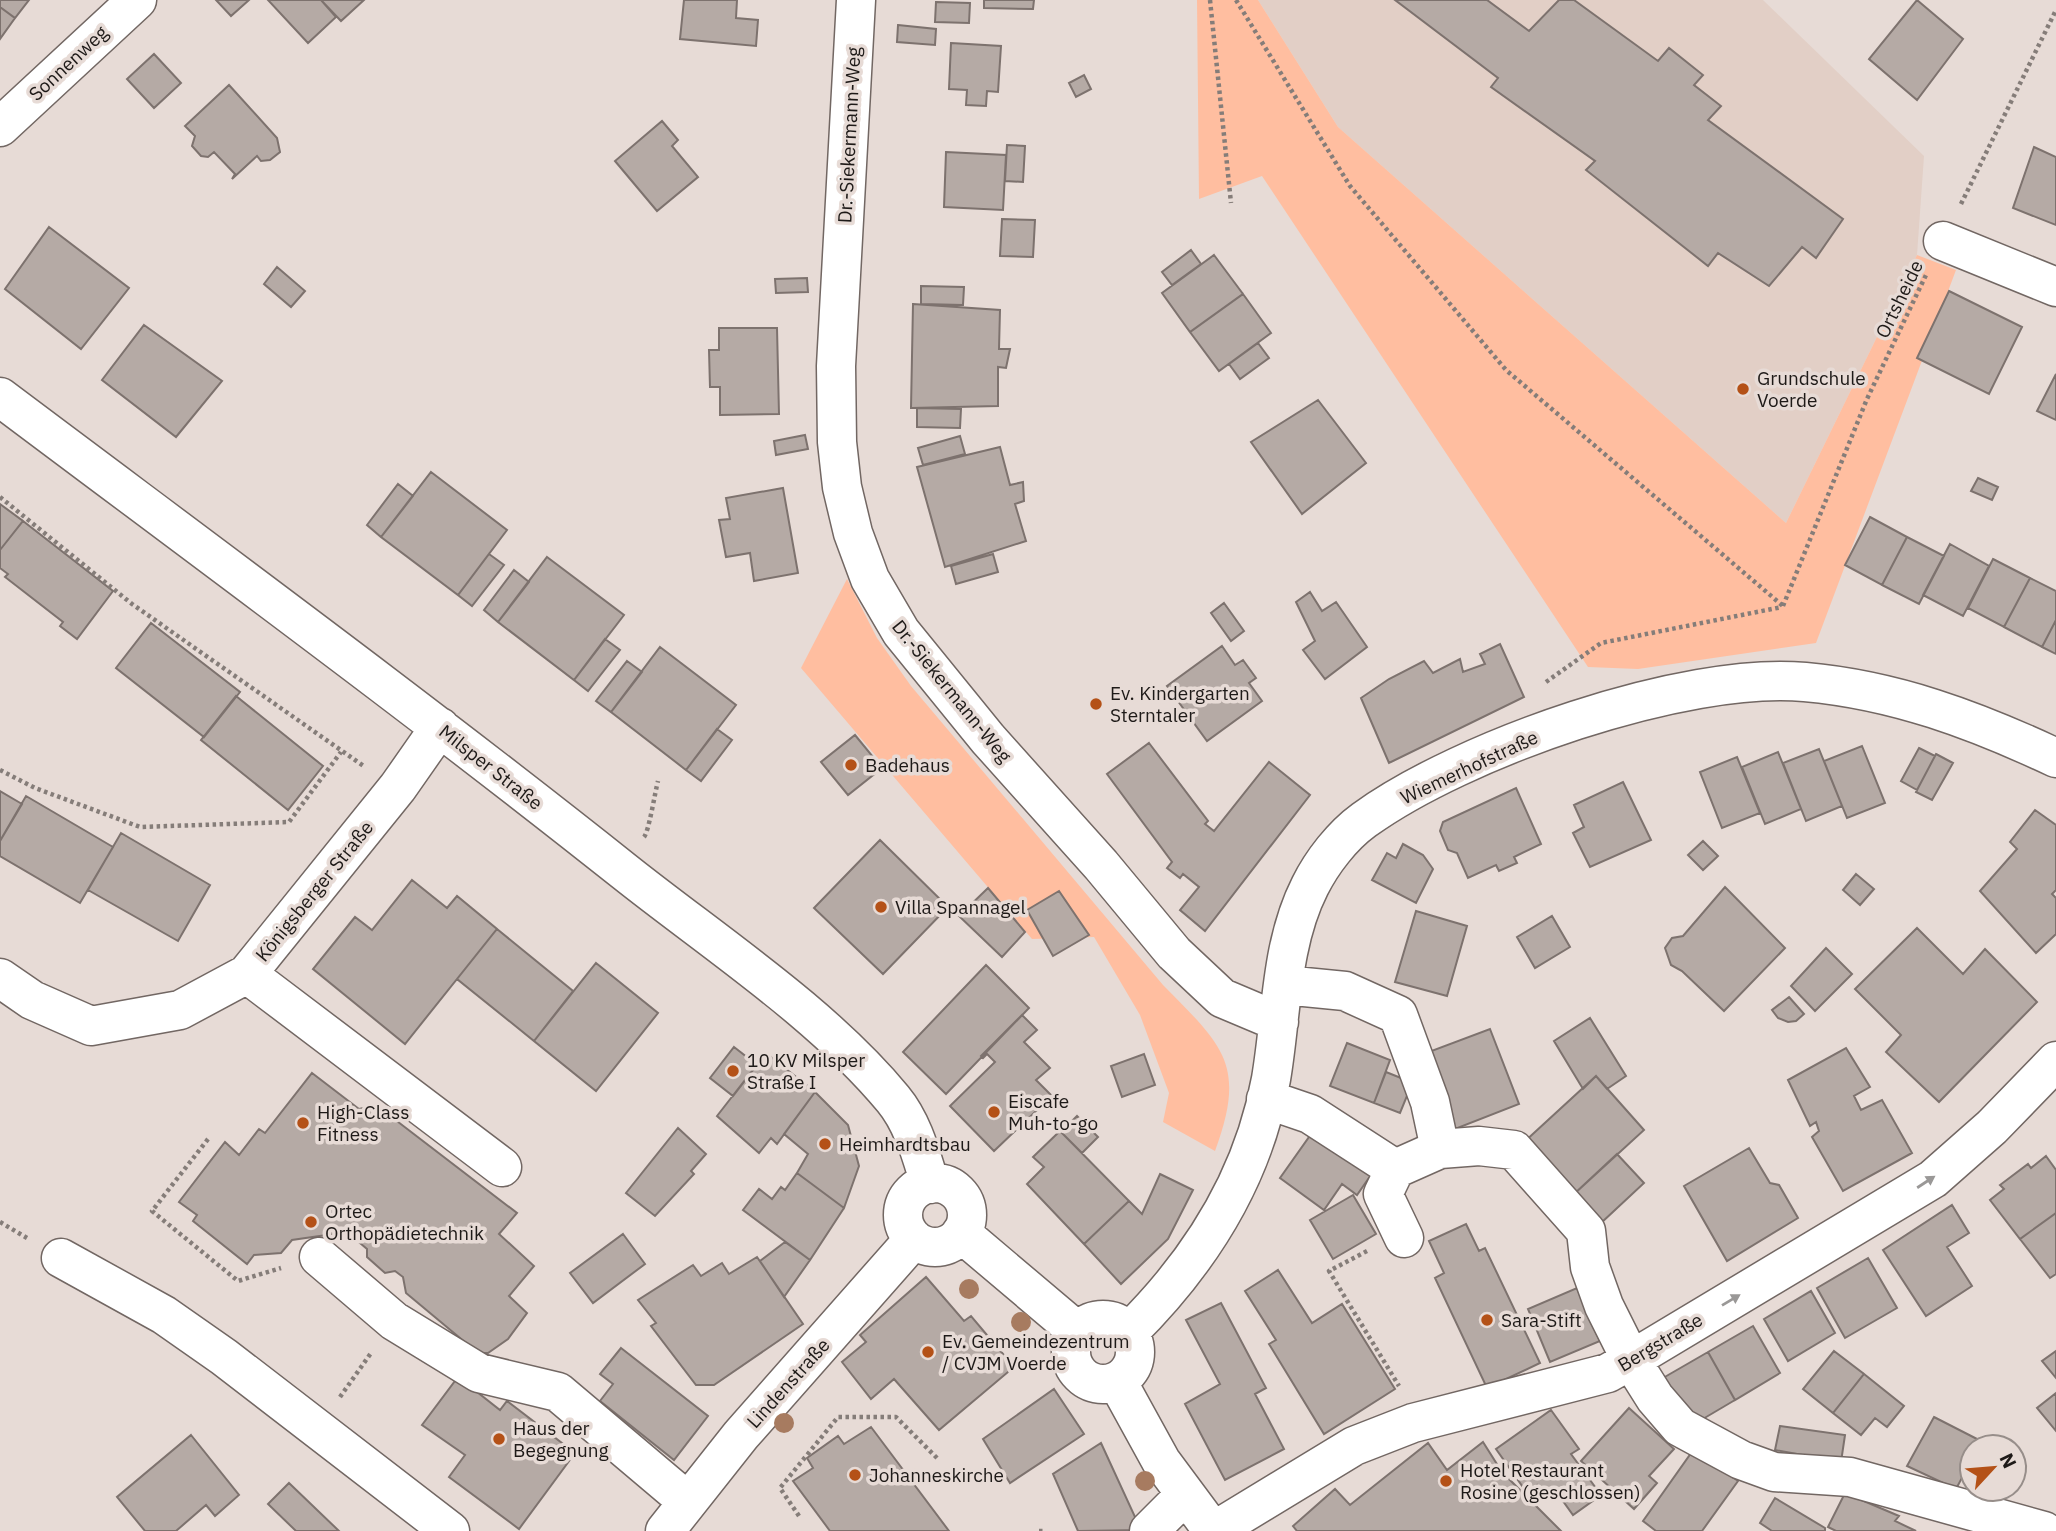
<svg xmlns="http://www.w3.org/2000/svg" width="2056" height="1531" viewBox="0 0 2056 1531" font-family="'IBM Plex Sans',sans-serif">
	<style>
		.built { fill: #e2cfc6 }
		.green { fill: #ffbea0 }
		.building { fill: #b5aaa5; stroke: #7d726e; stroke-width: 2 }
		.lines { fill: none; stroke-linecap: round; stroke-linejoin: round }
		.minor-casing { stroke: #726763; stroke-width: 41 }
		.path { stroke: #857d79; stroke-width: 4.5; stroke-dasharray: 3.5 3.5; stroke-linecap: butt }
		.minor { stroke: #fff; stroke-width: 38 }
		.tree { fill: #a77b60 }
		.oneway { fill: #9a9897 }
		.poi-dot { fill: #b45117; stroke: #e7dbd6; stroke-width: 2.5 }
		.labels { text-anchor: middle; stroke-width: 7; stroke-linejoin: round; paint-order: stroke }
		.street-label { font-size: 19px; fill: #1e1a18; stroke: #e7dbd6 }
		.poi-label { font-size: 19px; fill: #1e1a18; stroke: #e7dbd6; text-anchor: start }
	</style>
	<rect width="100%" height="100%" fill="#e7dbd6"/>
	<path class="built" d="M1258,0H1763L1924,156L1917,255L1786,523L1338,127Z"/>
	<path class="green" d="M1197,0H1258L1338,127L1786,523L1917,255L1956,270L1816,643L1638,669L1588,667L1262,176L1199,199Z
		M847,579L877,638L911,686L1163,985C1223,1046 1247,1064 1215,1151L1163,1122L1169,1093L1140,1015L1094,937L1032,939L801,668Z"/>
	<path class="building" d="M0,0H29L15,18L0,7Z
		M216,0H249L231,16Z
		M268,0H321L336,17L308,43Z
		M321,0H364L341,21Z
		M684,0H737L736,18L758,20L756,46L680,39Z
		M984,0H1034L1033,9L984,8Z
		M1395,0H1487L1529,31L1559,0H1574L1658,61L1669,48L1703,75L1694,85L1721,106L1708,120L1843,219L1816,258L1802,247L1769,286L1718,253L1708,266L1586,170L1595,161L1491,87L1498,78Z
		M1917,0L1963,39L1917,100L1869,59Z
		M936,2L970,3L969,23L935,22Z
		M0,7L15,18L0,39Z
		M898,25L936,29L935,45L897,42Z
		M951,43L1001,46L998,92L987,91L986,106L966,105L967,90L949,89Z
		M154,54L181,83L154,108L127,79Z
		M1084,75L1091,89L1076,97L1069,83Z
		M229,85L277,138L280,152L270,160L261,161L257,156L232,179L235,174L214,152L208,157L201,156L192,146L195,136L185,126Z
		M662,121L678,140L672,146L698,177L657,211L615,161Z
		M1007,145L1025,146L1023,182L1005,181Z
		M2034,147L2056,157V225L2013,208Z
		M946,152L1006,155L1003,210L944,207Z
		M1002,219L1035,220L1033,257L1000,256Z
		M49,227L129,288L81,349L5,289Z
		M1191,250L1201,264L1172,285L1162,272Z
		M1214,255L1243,294L1190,332L1162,293Z
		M277,267L305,291L291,307L264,284Z
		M807,278L808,292L776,293L775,279Z
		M921,286L964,287L963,305L921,304Z
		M1949,291L2022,327L1989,394L1917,358Z
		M1243,294L1271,333L1219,371L1190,332Z
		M913,304L1000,310L999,349H1010L1006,368L998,367V406L911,408Z
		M144,325L222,381L176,437L102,380Z
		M719,328H777L779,414L720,415V387H710L709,350H719Z
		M1258,343L1269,358L1240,379L1229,364Z
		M2056,374V420L2037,411Z
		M1318,400L1366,463L1302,514L1251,442Z
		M917,408L961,409L960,428L917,427Z
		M805,435L808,449L776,455L774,441Z
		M960,436L965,454L923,465L918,448Z
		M1000,447L1010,485L1023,482L1024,501L1015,504L1026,541L945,567L917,467Z
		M431,472L507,530L458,595L381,537Z
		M1978,478L1998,487L1992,500L1971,491Z
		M398,484L413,496L381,537L367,525Z
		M783,488L798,573L754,581L750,553L726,557L719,520L730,519L726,498Z
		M0,504L23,521L0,550Z
		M1870,517L1907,537L1882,585L1845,565Z
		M23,521L113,591L77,639L60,626L63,622L5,577L8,574L0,568V550Z
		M1907,537L1944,556L1919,604L1882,585Z
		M1950,544L1989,566L1963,616L1923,595Z
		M489,554L504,565L472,606L458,595Z
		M993,554L998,572L956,584L951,566Z
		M547,557L624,615L574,680L498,622Z
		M1993,559L2030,578L2004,627L1968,608Z
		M514,570L529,582L498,622L484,610Z
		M2030,578L2056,591V620L2042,647L2004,627Z
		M1310,592L1322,611L1336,602L1367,647L1325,679L1303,650L1315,641L1296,602Z
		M1224,603L1244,631L1231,641L1211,613Z
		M2056,620V654L2042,647Z
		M151,623L240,692L204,737L116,668Z
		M605,639L620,650L588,691L574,680Z
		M1500,644L1524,697L1389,763L1361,698L1389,679L1424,661L1433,673L1460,659L1463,672L1485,664L1480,654Z
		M1222,646L1235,665L1243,660L1256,678L1249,683L1262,701L1207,741L1167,686Z
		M660,647L736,705L686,770L611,712Z
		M627,661L642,672L611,712L596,701Z
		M236,696L323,766L288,810L201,740Z
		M717,729L732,740L701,781L686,770Z
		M855,735L882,768L848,795L821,762Z
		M1149,743L1208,821L1205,824L1214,831L1269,762L1310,795L1205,931L1180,910L1199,887L1183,874L1180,878L1167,868L1172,862L1107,774Z
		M1862,746L1885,803L1847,818L1824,761Z
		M1919,748L1935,756L1917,790L1901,781Z
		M1819,749L1842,806L1806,821L1783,763Z
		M1778,752L1801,809L1765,824L1742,767Z
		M1936,754L1953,763L1932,800L1916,792Z
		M1737,757L1760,813L1722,828L1700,772Z
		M1623,782L1651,840L1590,867L1573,833L1584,827L1574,805Z
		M1516,788L1541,844L1514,857L1517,863L1499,871L1496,865L1468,878L1457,853L1448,850L1440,831L1443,822Z
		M0,791L22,804L0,841Z
		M26,796L113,847L80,903L0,856V841Z
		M2035,810L2056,825V890L2052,894L2056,898V934L2036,953L1980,891L2017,849L2010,842Z
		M121,833L210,885L178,941L88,890Z
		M880,840L948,907L883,974L814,908Z
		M1703,841L1718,856L1703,870L1688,855Z
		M1403,844L1423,855L1433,869L1416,903L1372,880L1387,853L1396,858Z
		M1856,874L1874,889L1860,905L1843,890Z
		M412,880L447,908L457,896L497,929L405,1044L313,969L355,917L372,930Z
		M1725,887L1785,948L1724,1011L1682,971L1671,965L1665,948L1672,938L1683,936Z
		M988,888L1025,932L1002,957L959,916Z
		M1059,891L1089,935L1053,956L1027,910Z
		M1416,911L1467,926L1447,996L1395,982Z
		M1552,916L1570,947L1535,968L1517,937Z
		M1917,928L1963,974L1985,949L2037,1002L1939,1102L1886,1052L1901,1035L1855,989Z
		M497,929L573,991L534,1041L457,979Z
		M1826,948L1852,974L1815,1011L1791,986Z
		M596,963L658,1013L596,1091L534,1041Z
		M986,965L1029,1008L946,1094L903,1052Z
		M1789,997L1804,1014L1796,1021L1788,1022L1778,1018L1772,1010Z
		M1022,1015L1037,1030L1024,1042L1050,1068L1036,1080L1052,1096L994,1151L950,1106L995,1062L987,1054L983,1058L981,1056Z
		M1590,1018L1626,1076L1607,1089L1596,1076L1583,1089L1554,1041Z
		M1490,1029L1519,1104L1455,1129L1426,1053Z
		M1347,1043L1390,1060L1374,1103L1330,1086Z
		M734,1047L757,1065L733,1096L710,1078Z
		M1846,1048L1870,1087L1854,1096L1861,1110L1882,1100L1912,1153L1843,1191L1812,1137L1819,1131L1816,1122L1810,1126L1788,1080Z
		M766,1053L815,1092L777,1144L771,1138L759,1153L717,1116Z
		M1144,1054L1155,1085L1122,1097L1111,1066Z
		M1386,1072L1406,1080L1409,1091L1400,1113L1374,1103Z
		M312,1073L359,1109L376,1105L517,1213L499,1234L534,1266L509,1296L527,1313L508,1339L488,1353H478L406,1293L403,1277L395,1271L385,1273L367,1257V1249L347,1232L292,1240L281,1253L254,1255L247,1264L193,1221L197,1215L179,1202L225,1142L239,1155L259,1129L265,1133Z
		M1596,1076L1644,1130L1574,1194L1523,1143Z
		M815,1092L848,1125L859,1166L844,1208L797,1173L808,1154L784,1134Z
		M1077,1116L1098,1137L1082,1153L1061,1132Z
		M678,1128L706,1154L691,1171L694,1174L655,1216L626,1193Z
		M1314,1130L1373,1172L1357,1195L1342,1184L1324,1210L1280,1178Z
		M1060,1131L1129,1201L1084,1244L1027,1184L1044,1167L1033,1157Z
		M1749,1148L1770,1183L1779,1185L1798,1218L1727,1261L1684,1186Z
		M1617,1154L1644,1183L1601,1223L1574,1194Z
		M2046,1156L2056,1170V1213L2020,1239L1990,1200L2004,1189L2000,1185L2028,1164L2031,1168Z
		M797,1173L844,1208L810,1260L743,1210L759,1189L772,1199L781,1187L785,1190Z
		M1160,1174L1193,1190L1168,1239L1121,1284L1084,1244L1129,1201L1142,1214Z
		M1353,1195L1376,1234L1333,1259L1310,1220Z
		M1952,1205L1969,1233L1947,1247L1972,1286L1926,1316L1883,1250Z
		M2056,1213V1274L2050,1278L2020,1239Z
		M1466,1224L1479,1251L1485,1248L1540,1363L1487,1388L1435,1278L1444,1273L1429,1241Z
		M623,1234L645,1264L593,1303L570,1273Z
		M785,1242L810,1260L784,1297L760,1261Z
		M757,1257L803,1324L714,1385H696L651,1326L656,1323L638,1300L693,1265L701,1276L722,1263L729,1274Z
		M1868,1258L1897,1308L1845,1338L1817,1288Z
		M1278,1270L1312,1323L1342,1304L1395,1389L1324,1434L1269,1344L1276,1340L1245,1291Z
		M926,1277L964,1321L971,1316L1014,1367L939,1430L894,1379L871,1399L842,1362L866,1342L860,1335Z
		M1577,1288L1600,1341L1550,1362L1528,1309Z
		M1811,1291L1835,1333L1788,1361L1764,1319Z
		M1221,1303L1266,1388L1255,1394L1284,1449L1225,1480L1185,1404L1220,1384L1186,1320Z
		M1753,1326L1780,1373L1735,1400L1708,1352Z
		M621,1348L708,1416L674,1460L600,1401L613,1384L600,1374Z
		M1834,1351L1864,1374L1833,1413L1803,1389Z
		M2056,1351V1378L2042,1361Z
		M1708,1352L1735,1400L1691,1426L1663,1378Z
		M1864,1374L1904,1406L1887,1427L1875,1418L1861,1435L1833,1413Z
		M458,1377L500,1410L507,1401L575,1453L519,1529L449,1477L465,1455L422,1425Z
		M1054,1389L1084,1434L1010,1483L983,1439Z
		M2056,1393V1431L2037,1408Z
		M1629,1408L1674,1449L1649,1476L1657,1483L1634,1509L1581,1461Z
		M1551,1410L1579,1449L1571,1454L1601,1495L1573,1515L1555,1490L1545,1497L1537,1485L1527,1493L1496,1449Z
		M1934,1417L1981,1441L1978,1447H1972V1459L1956,1489L1907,1466Z
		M1780,1426L1845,1435L1841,1462L1775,1450Z
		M871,1427L949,1531H830L793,1481L813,1468L807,1458L838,1436L844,1444Z
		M191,1435L239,1495L215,1516L206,1505L176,1531H145L117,1497Z
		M1483,1442L1502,1472L1561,1531H1297L1293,1526L1335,1489L1350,1505L1428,1443L1447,1470Z
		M1101,1443L1141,1530L1078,1531L1053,1474Z
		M1694,1449L1738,1481L1702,1531H1656L1643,1521Z
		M289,1483L339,1531H296L268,1504Z
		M1845,1493L1899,1516L1895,1521L1916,1531H1836L1828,1527Z
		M1775,1498L1825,1528V1531H1772L1760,1523Z"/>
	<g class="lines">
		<defs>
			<path id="minor" d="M856,0L836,366L837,442L842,487L853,533L870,579L901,632L988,739L1101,865L1174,953L1222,998L1279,1022
				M0,127L137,0
				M1943,241L2056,287
				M0,397C209,554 420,709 625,872C713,942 822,1013 893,1099C913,1123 921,1155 930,1184
				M247,974L502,1167
				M0,978L32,1000L91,1026L180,1010L247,974L398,787L440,727
				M1284,985L1345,991L1398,1015L1430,1102L1440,1149
				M1266,1099L1310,1114L1395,1169L1440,1149L1479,1146L1514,1150L1586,1231L1590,1267L1604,1306L1631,1360L1655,1398L1680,1427L1741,1460L1774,1472L1850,1477L2044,1531
				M1395,1169L1383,1194L1404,1238
				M903 1215a32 32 0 1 1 64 0a32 32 0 1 1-64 0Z
				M961,1233L1078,1332
				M319,1257L394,1321L479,1373L558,1392L687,1501
				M61,1258L164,1315L224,1357L450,1531
				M1071 1352a32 32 0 1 1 64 0a32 32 0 1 1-64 0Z
				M1128,1333C1200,1262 1253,1179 1271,1079C1282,1015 1280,945 1310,886C1322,862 1342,836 1364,820C1462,749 1684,671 1805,682C1895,690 1975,720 2056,758
				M1117,1381L1161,1461L1213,1531
				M665,1531L741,1435L914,1239
				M1149,1531L1185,1495
				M1214,1531L1354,1446L1413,1423L1608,1373L1631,1360L1933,1179L1992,1127L2056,1061"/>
		</defs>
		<use href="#minor" class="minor-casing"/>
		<path class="path" d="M1210,0L1231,203
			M1236,0L1350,186L1506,370L1783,606
			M1961,204L2056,10
			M0,497L132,604L365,767
			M1783,606L1867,399L1926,275
			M1546,682L1601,643L1782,607
			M0,770L35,788L140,827L289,822L341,752
			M644,837C649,831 655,792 658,781
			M208,1139L152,1211L238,1281L281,1268
			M0,1222L27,1238
			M1367,1251L1329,1271L1399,1386
			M340,1397L371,1353
			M799,1516L780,1488L838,1417H896L939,1460
			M1039,1531H1043"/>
		<use href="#minor" class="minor"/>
	</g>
	<g class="tree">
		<circle cx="969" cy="1289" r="10"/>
		<circle cx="1021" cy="1322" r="10"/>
		<circle cx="784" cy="1423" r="10"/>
		<circle cx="1145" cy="1481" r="10"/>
	</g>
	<defs><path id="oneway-solid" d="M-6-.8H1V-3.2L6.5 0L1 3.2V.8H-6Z" transform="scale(1.75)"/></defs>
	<g class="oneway">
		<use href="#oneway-solid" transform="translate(1926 1182) rotate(-33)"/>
		<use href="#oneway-solid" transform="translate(1731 1300) rotate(-31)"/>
	</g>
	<g class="poi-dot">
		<circle cx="1743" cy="389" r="7"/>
		<circle cx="1096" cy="704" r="7"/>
		<circle cx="851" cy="765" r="7"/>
		<circle cx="881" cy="907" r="7"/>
		<circle cx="733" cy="1071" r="7"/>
		<circle cx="994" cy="1112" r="7"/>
		<circle cx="303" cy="1123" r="7"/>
		<circle cx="825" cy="1144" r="7"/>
		<circle cx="311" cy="1222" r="7"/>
		<circle cx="1487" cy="1320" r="7"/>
		<circle cx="928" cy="1352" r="7"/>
		<circle cx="499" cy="1439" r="7"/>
		<circle cx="855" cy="1475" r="7"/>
		<circle cx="1446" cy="1481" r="7"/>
	</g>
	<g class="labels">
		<g class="street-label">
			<text transform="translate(68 63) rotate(-43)" y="7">Sonnenweg</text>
			<text transform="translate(849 135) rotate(-87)" y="7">Dr.-Siekermann-Weg</text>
			<text transform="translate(1899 299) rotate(-64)" y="7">Ortsheide</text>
			<text transform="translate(952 691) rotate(51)" y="7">Dr.-Siekermann-Weg</text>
			<text transform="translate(491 767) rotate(38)" y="7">Milsper Straße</text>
			<text transform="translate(1469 767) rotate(-25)" y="7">Wiemerhofstraße</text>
			<text transform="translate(314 891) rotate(-51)" y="7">Königsberger Straße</text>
			<text transform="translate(1660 1342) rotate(-31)" y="7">Bergstraße</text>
			<text transform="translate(788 1383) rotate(-48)" y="7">Lindenstraße</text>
		</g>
		<g class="poi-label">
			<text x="1757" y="385">Grundschule<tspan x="1757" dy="22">Voerde</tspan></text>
			<text x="1110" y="700">Ev. Kindergarten<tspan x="1110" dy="22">Sterntaler</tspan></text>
			<text x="865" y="772">Badehaus</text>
			<text x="895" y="914">Villa Spannagel</text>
			<text x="747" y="1067">10 KV Milsper<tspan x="747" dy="22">Straße I</tspan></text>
			<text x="1008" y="1108">Eiscafe<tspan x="1008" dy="22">Muh-to-go</tspan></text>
			<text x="317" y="1119">High-Class<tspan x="317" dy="22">Fitness</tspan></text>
			<text x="839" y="1151">Heimhardtsbau</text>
			<text x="325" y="1218">Ortec<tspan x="325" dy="22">Orthopädietechnik</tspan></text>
			<text x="1501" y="1327">Sara-Stift</text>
			<text x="942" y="1348">Ev. Gemeindezentrum<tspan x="942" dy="22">/ CVJM Voerde</tspan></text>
			<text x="513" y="1435">Haus der<tspan x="513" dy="22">Begegnung</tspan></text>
			<text x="1460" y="1477">Hotel Restaurant<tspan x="1460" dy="22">Rosine (geschlossen)</tspan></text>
			<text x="869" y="1482">Johanneskirche</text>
		</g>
	</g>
	<g transform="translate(1993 1468) rotate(64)"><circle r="33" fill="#e7dbd6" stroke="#978e8a" stroke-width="2"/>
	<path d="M0-5L12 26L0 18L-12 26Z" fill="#b45117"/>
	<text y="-10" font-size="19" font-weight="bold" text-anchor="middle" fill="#1e1a18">N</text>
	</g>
</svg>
